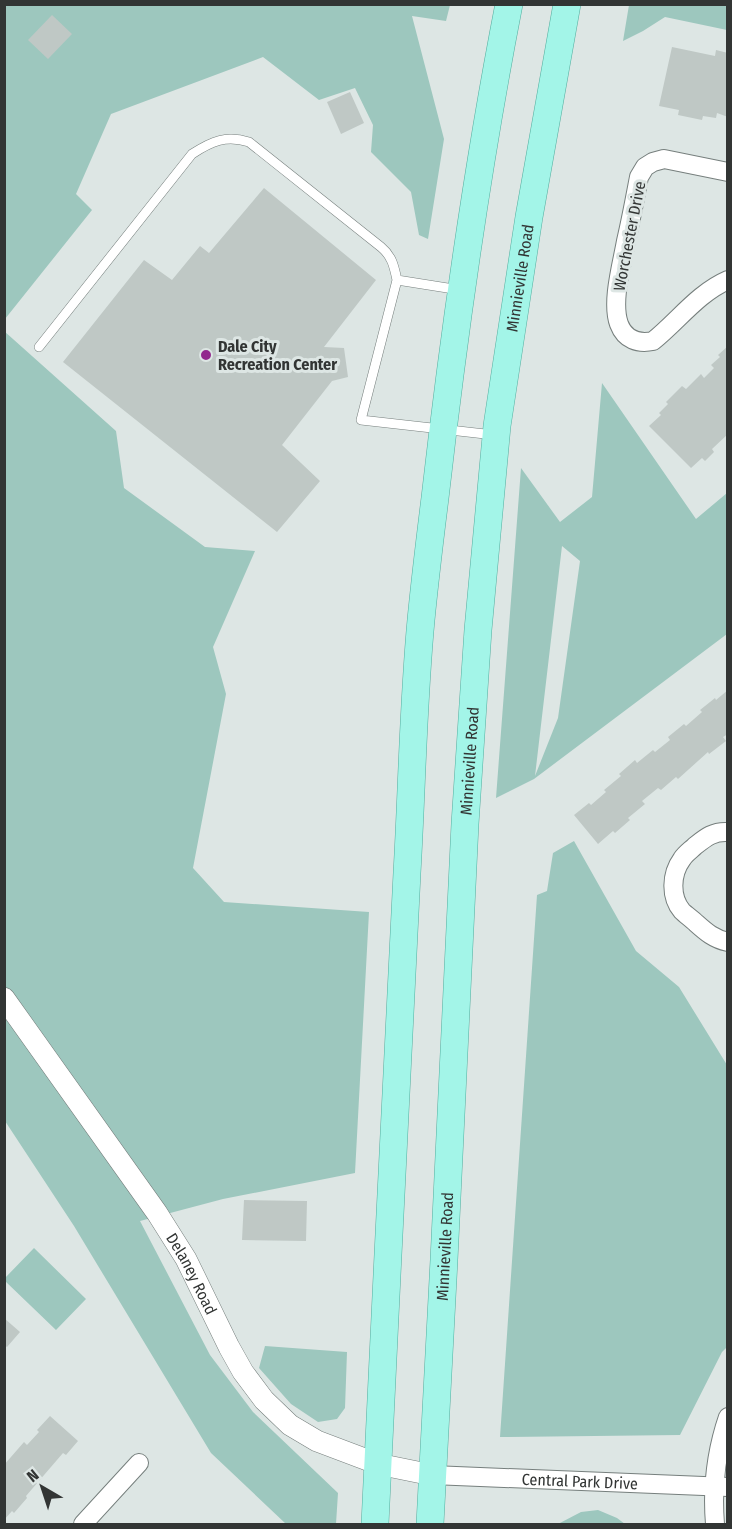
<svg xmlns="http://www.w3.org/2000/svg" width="732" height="1529" viewBox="0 0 732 1529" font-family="'Fira Sans Condensed',sans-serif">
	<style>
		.green { fill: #9dc7be; fill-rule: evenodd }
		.building { fill: #bfc8c5 }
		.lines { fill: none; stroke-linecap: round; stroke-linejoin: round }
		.service-casing { stroke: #767f7d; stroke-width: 10 }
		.minor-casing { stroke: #767f7d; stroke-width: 20 }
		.tertiary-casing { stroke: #767f7d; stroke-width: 22 }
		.primary-casing { stroke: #54ae9f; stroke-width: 28 }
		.service { stroke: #fff; stroke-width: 9 }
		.minor { stroke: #fff; stroke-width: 18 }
		.tertiary { stroke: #fff; stroke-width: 21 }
		.primary { stroke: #a3f5e8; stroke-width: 27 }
		.poi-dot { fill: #92298d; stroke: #dde6e4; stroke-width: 2 }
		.labels { text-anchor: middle; stroke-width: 6; stroke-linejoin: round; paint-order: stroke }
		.street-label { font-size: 16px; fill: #323534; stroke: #dde6e4 }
		.poi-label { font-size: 16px; font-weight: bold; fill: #323534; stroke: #dde6e4; text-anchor: start }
	</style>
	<rect width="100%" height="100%" fill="#dde6e4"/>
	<path class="green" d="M5,5H450L446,21L412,16L444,139L428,239L419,235L411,192L371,152L373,125L355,88L319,100L263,57L111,114L76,194L92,210L5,319Z
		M629,5H727V30L665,17L643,31L623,41Z
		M4,331L116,431L124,488L205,547L255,551L213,647L226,694L193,868L224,902L369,912L355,1173L223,1199L140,1221L210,1355L253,1412L338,1493L336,1524H286L211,1453L74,1226L5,1121Z
		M602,383L696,519L727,493V634L534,779L496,798L521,468L560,522L592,497ZM562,546L580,561L558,718L535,776Z
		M574,841L636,951L679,987L727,1065V1347L722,1352L680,1435L500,1437L537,895L547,891L553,853Z
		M34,1248L86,1299L56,1330L5,1281V1278Z
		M265,1346L347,1352L345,1408L337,1419L318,1422L291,1404L259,1368Z
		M598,1510L617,1518L625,1524H558L581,1512Z"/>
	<path class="building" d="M52,15L72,34L48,59L28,40Z
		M672,47L715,56L716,50L728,53V117L717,113L716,118L703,116L702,120L678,115L679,110L659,106Z
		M350,92L364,123L341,134L327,102Z
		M264,188L376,280L324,347L344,348L348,377L332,381L282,445L320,481L277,532L63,362L144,260L172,280L200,246L209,253Z
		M728,346V434L712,449L714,452L705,461L702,458L691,468L649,426L661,415L659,413L668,404L666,402L682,386L686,389L701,374L704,378L714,368L711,365L720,357L718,355Z
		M728,690V734L723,737L726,741L709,754L708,752L678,779L676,777L661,790L658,788L642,801L645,804L628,818L630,820L615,833L613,831L598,844L574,815L589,803L591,805L606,792L604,790L621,776L619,774L635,760L637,763L653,750L655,752L670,740L668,737L684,724L686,726L702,712L700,710L715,698L716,700Z
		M244,1200L307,1201L306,1241L242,1240Z
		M4,1318L20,1332L7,1347L4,1345Z
		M50,1416L78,1441L66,1455L63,1453L26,1496L27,1498L14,1513L12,1511L4,1520V1465L24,1442L27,1445L39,1432L37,1430Z"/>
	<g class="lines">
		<defs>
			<path id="service" d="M460,290L397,280L361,420L494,435
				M39,347L192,154C212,141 226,135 249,142L381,247C392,256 394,266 397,280"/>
			<g id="minor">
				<path d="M728,172L664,159L653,162L645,167L639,177C635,198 631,220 626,241C622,264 611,302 619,324C625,340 638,344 653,341C678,321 698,293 728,280"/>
				<path d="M728,832C713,831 705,838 695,846C691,850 685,854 682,859C671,874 670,897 682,911C686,915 692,919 696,923C706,932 714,939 728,942"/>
				<path id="s1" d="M432,1475L728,1487"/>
				<path d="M83,1524L139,1463"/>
				<path d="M715,1524C712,1488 716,1452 728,1417"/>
			</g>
			<g id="tertiary">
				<path id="s2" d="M4,998L157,1213L186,1259L229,1347L243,1372L264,1400L290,1425L317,1441L378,1464L432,1475"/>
			</g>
			<g id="primary">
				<path d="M375,1524C386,1307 395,1090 407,873C412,788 413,704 421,620C425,579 430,538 435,498C454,332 477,168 509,4"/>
				<path id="s3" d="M430,1524L444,1260L465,824L478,630L497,426L529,217L567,4"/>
			</g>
		</defs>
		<use href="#service" class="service-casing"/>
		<use href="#minor" class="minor-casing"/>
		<use href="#tertiary" class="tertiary-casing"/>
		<use href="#primary" class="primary-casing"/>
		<use href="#service" class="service"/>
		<use href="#minor" class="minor"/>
		<use href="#tertiary" class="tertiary"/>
		<use href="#primary" class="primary"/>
	</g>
	<circle class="poi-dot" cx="206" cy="355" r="6"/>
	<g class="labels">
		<g class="street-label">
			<text transform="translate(629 236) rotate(-79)" y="6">Worchester Drive</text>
			<text dy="6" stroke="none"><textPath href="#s3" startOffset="1250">Minnieville Road</textPath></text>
			<text dy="6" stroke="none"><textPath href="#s3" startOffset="764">Minnieville Road</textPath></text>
			<text dy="6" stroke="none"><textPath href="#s3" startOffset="278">Minnieville Road</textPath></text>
			<text dy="6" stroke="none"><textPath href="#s2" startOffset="334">Delaney Road</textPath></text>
			<text dy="6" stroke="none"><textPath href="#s1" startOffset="148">Central Park Drive</textPath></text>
		</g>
		<g class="poi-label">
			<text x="218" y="352">Dale City<tspan x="218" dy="18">Recreation Center</tspan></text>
		</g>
	</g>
	<rect width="732" height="1529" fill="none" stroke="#323534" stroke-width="12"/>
	<g transform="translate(42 1487) rotate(321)" stroke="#dde6e4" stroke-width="4.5" paint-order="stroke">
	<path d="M0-4.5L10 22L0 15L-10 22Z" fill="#323534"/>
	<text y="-9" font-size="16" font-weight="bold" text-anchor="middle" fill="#323534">N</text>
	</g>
</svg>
